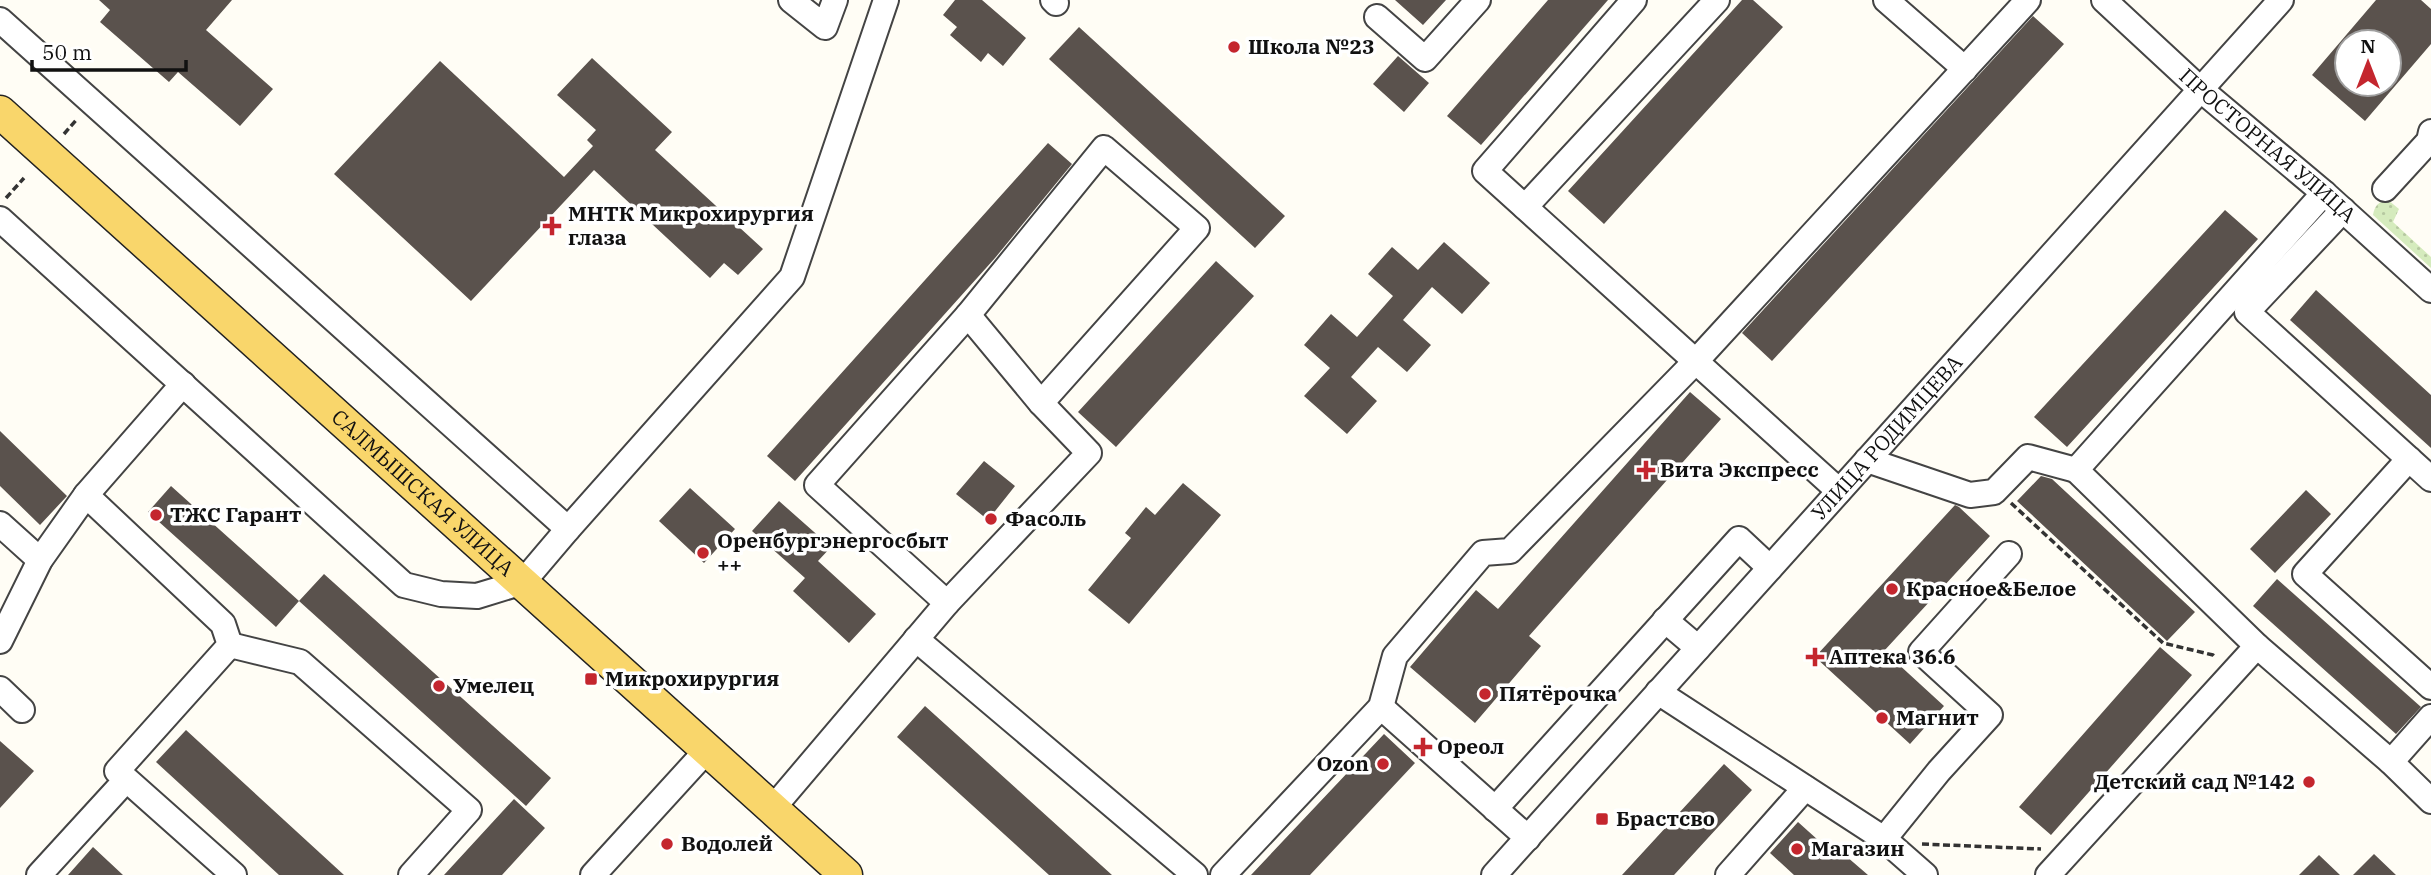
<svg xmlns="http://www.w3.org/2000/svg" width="2431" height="875" viewBox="0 0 2431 875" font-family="'IBM Plex Serif',serif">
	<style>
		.grass { fill: url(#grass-dots) }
		.building { fill: #5a524d; fill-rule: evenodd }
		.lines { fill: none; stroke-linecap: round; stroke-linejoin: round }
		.minor-casing { stroke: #444; stroke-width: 28 }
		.major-casing { stroke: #222; stroke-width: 35 }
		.path { stroke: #333; stroke-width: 3.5; stroke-dasharray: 7 3.5; stroke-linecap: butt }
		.minor { stroke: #fff; stroke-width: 24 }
		.major { stroke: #f9d66b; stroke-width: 32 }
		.poi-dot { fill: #c4262e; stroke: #fff; stroke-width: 2.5 }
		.labels { text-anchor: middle; stroke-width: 7; stroke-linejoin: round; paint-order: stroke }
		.poi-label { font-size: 21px; font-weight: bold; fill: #111; stroke: #fff; text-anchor: start }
		.street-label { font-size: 21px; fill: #111; stroke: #fff }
	</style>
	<defs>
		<pattern id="grass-dots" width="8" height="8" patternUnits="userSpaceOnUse" patternTransform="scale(1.75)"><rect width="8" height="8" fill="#d5ebbd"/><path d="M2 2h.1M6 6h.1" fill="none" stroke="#b6c8a1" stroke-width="1.8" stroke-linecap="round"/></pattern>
	</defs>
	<rect width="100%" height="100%" fill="#fffdf5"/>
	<path class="grass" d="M2388,200L2399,209L2393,222L2431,257V268L2373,215C2375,205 2378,202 2388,200Z"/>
	<path class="building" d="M99,0H232L206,30L273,89L240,126L178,72L169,82L100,22L110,10Z
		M955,0H982L1026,38L1003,66L988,53L981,62L950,35L957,27L943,15Z
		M1395,0H1446L1423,25Z
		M1548,0H1608L1481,145L1447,116Z
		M1742,0H1753L1783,27L1604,224L1568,191Z
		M2376,0H2421L2431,9V44L2365,121L2312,75ZM2347,42H2389V84H2347Z
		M2033,16L2064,44L1772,361L1742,333Z
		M1079,27L1285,216L1255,248L1049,59Z
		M1398,56L1429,83L1404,112L1373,84Z
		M592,58L672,132L655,150L763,249L738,275L724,263L710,278L594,170L471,301L334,174L440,61L564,177L593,146L587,140L596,130L557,95Z
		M1048,143L1072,164L995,258L795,481L767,456Z
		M2225,210L2258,239L2067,447L2034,417Z
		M1444,242L1490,283L1462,314L1432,287L1403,320L1431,345L1407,372L1378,347L1351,377L1377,401L1347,434L1304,396L1330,368L1304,345L1331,314L1357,337L1393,296L1368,274L1392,247L1418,270Z
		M1216,261L1254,296L1116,447L1078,412Z
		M2316,290L2431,395V448L2290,320Z
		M1690,392L1721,419L1529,636L1541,646L1475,723L1410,667L1476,590L1498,609Z
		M0,431L67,496L40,525L0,486Z
		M984,461L1015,486L988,520L956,494Z
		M2041,476L2052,479L2195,612L2167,641L2017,501Z
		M1183,483L1221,515L1129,624L1088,590L1131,538L1125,533L1146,507L1155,515Z
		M171,486L299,601L276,627L148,512Z
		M690,488L735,529L704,563L659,521Z
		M2306,490L2331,514L2275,573L2250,549Z
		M779,501L831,547L818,561L876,614L849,643L793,591L805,578L752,531Z
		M1955,505L1959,507L1990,536L1884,651L1944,706L1910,744L1815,657Z
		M324,574L551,778L526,806L299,601Z
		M2277,579L2421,707L2396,734L2253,606Z
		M2160,647L2192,675L2051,835L2019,807Z
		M925,706L1112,875H1049L897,737Z
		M186,730L344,875H279L156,762Z
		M1384,734L1415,763L1310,875H1251Z
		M0,741L34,771L0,808Z
		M1724,764L1752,790L1674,875H1622Z
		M514,799L545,828L502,875H444Z
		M1798,822L1828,849L1832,844L1868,875H1794L1770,853Z
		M93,847L123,875H68Z
		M2374,854L2396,875H2353Z
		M2319,855L2340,875H2299Z"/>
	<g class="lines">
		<defs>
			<g id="minor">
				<path d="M791,0L825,27L835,0"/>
				<path d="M1053,0L1056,3"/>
				<path d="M1634,0L1485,171L1839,491"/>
				<path d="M1886,0L1965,69"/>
				<path id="s1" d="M2104,0L2200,89L2324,193L2431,290"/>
				<path d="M1377,17L1425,59L1478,0"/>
				<path d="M0,20L568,529"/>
				<path d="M2385,189L2429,141L2431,132"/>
				<path d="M1525,207L1717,0"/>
				<path d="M2343,210L2247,312L2431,479"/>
				<path d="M0,219L404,585L441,594L477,596L523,582L568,529L792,277L886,0"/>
				<path d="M183,384L86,495L223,624L230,645L117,771L234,875"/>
				<path d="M2409,459L2305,574L2431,687"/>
				<path d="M1867,460L1970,495L1994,492L2028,457L2076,470"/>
				<path d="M0,524L40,560"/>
				<path d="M947,603L1089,453L1041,403L968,315"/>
				<path d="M1665,620L1698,648"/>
				<path d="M916,639L1195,875"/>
				<path d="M0,641L40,560L86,495"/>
				<path d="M230,645L300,662L469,810L411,875"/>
				<path d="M2257,646L2391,762L2431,717"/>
				<path d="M0,689L22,710"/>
				<path d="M1658,692L1884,839L1925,875"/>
				<path d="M1381,707L1528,838"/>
				<path d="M2391,762L2431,801"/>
				<path d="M773,808L947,603L817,485L968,315L1104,148L1197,228L1041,403"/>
				<path d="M1495,809L1739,539L1770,568"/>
				<path d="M1884,839L1939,771L1990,715L1921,652L2009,554"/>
				<path d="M39,875L126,780"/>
				<path d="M593,875L708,749"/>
				<path d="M1223,875L1381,707L1395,656L1483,553L1510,551L1696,361L2028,0"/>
				<path id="s2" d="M1494,875L2281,0"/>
				<path d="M1728,875L1805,788"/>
				<path d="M2048,875L2257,646L2076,470L2324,193"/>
			</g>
			<g id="major">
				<path id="s3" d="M0,112L846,875"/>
			</g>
		</defs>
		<use href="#minor" class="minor-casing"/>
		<use href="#major" class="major-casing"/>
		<path class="path" d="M64,134L77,119
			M6,198L24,178
			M2011,503L2163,643L2213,655L2216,658
			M1922,844L2041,849"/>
		<use href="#minor" class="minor"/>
		<use href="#major" class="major"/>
	</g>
	<g class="poi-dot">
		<circle cx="1234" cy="47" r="7"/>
		<path d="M548.5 215.5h7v7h7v7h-7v7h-7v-7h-7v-7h7z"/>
		<path d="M1642.5 459.5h7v7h7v7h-7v7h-7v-7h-7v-7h7z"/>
		<circle cx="156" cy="515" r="7"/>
		<circle cx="991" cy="519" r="7"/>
		<circle cx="703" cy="553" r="7"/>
		<circle cx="1892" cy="589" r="7"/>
		<path d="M1811.5 646.5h7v7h7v7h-7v7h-7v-7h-7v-7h7z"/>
		<rect x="584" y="672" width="14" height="14" rx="3.5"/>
		<circle cx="439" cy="686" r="7"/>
		<circle cx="1485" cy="694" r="7"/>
		<circle cx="1882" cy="718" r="7"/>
		<path d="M1419.5 736.5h7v7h7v7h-7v7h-7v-7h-7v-7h7z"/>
		<circle cx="1383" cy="764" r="7"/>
		<circle cx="2309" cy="782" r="7"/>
		<rect x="1595" y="812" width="14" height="14" rx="3.5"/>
		<circle cx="667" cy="844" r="7"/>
		<circle cx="1797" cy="849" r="7"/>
	</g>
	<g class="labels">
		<g class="poi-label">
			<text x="1248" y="54">Школа №23</text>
			<text x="568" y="221">МНТК Микрохирургия<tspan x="568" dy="24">глаза</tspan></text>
			<text x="1660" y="477">Вита Экспресс</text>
			<text x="170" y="522">ТЖС Гарант</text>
			<text x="1005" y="526">Фасоль</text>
			<text x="717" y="548">Оренбургэнергосбыт<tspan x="717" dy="24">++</tspan></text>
			<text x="1906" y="596">Красное&amp;Белое</text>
			<text x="1829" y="664">Аптека 36.6</text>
			<text x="605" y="686">Микрохирургия</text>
			<text x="453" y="693">Умелец</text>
			<text x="1499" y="701">Пятёрочка</text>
			<text x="1896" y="725">Магнит</text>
			<text x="1437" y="754">Ореол</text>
			<text x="1369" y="771" text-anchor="end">Ozon</text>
			<text x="2295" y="789" text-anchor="end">Детский сад №142</text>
			<text x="1616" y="826">Брастсво</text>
			<text x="681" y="851">Водолей</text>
			<text x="1811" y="856">Магазин</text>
		</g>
		<g class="street-label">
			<text dy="7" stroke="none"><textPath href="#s1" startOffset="219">ПРОСТОРНАЯ УЛИЦА</textPath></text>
			<text dy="7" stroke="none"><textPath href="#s2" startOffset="588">УЛИЦА РОДИМЦЕВА</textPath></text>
			<text dy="7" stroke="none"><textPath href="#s3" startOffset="569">САЛМЫШСКАЯ УЛИЦА</textPath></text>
		</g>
	</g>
	<g transform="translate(2368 63)"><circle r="33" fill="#ffffff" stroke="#a0a0a0" stroke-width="2"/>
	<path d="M0-5L12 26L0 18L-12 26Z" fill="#c4262e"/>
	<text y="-10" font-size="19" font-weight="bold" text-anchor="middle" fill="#111111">N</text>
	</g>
	<path d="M32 60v10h154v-10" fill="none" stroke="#111111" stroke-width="3.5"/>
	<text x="42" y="60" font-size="21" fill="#111111" stroke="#ffffff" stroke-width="5" paint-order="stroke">50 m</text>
</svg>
